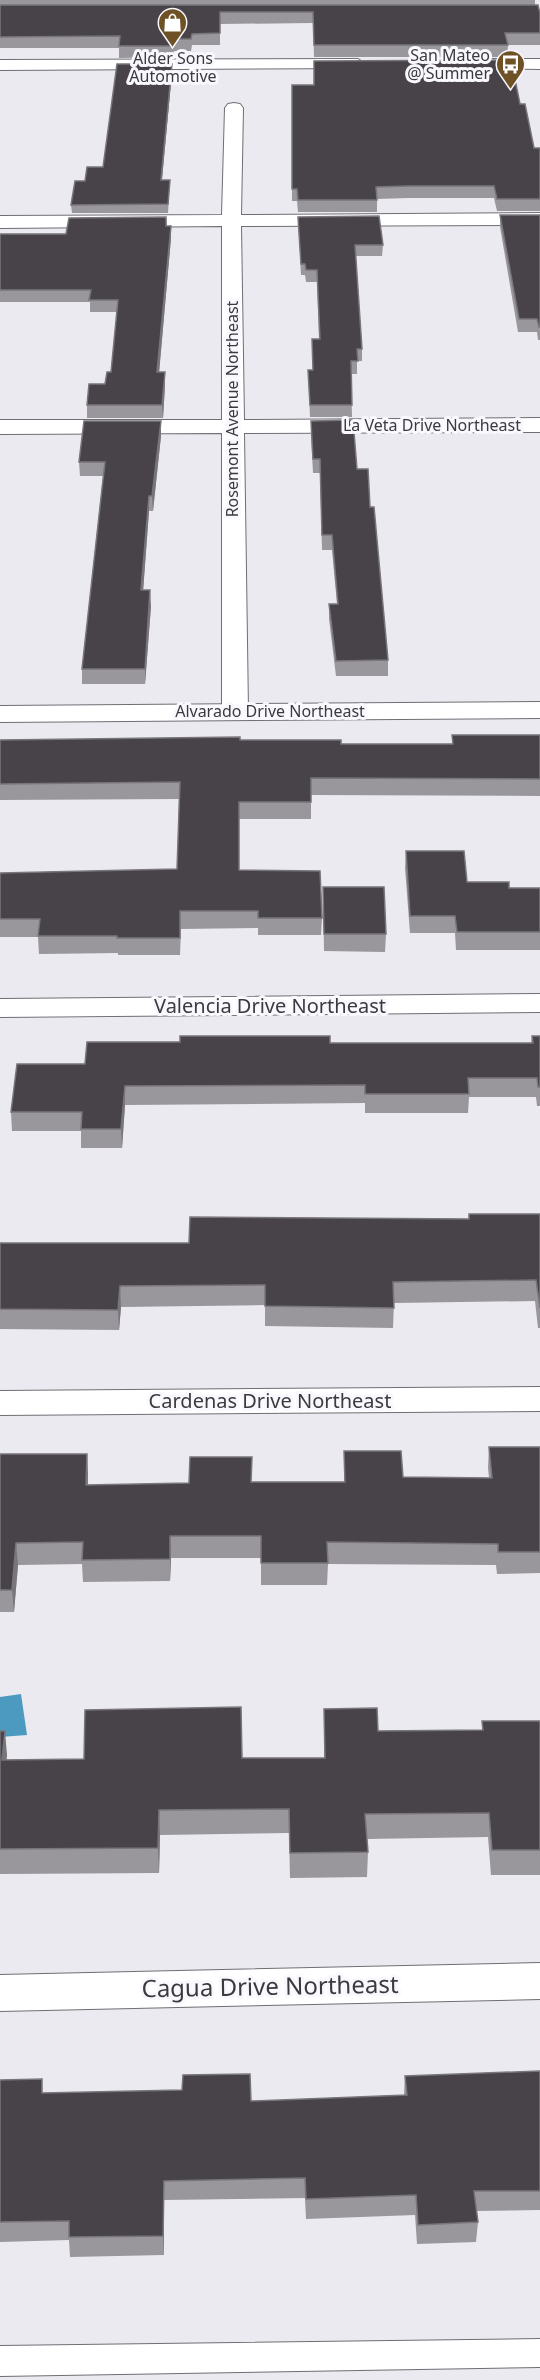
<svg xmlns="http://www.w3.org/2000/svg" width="540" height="2380" viewBox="0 0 540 2380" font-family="'Noto Sans',sans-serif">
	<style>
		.water { fill: #4c9abf }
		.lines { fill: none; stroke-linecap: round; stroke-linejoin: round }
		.lane-casing { stroke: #6f6e74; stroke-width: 2 }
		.street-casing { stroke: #6f6e74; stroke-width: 2 }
		.secondary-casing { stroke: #6f6e74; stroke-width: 2 }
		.lane { fill: #fff; fill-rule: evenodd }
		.street { fill: #fff; fill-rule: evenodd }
		.secondary { fill: #fff; fill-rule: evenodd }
		.wall { fill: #99969c }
		.shaded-wall { fill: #78757b }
		.building { fill: #474348; stroke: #78757b; stroke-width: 1.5 }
		.labels { text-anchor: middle; stroke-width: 6; stroke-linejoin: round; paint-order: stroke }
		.far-poi-label { font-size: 16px; fill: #3b3b3e; stroke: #f8f8fe; text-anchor: end }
		.far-street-label { font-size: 16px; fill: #3b3b3e; stroke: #f8f8fe }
		.street-label { font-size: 20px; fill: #3b3b3e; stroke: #f8f8fe }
		.near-street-label { font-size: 24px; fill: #3b3b3e; stroke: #f8f8fe }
	</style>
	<rect width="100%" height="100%" fill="#ebeaf1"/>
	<path class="water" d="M21,1694L27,1735L0,1737V1697Z"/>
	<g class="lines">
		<defs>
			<path id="lane" d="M540,2339V2367L0,2376V2346Z"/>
			<path id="street" d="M234,103L240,104L243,108L241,215L540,213V225L241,226L244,420L540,418V432L244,433L248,711L244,717L235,719L226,717L222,711V433L0,434V420H222V226L0,228V216L222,215L225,108L228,104Z
				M540,994V1012L0,1017V999Z
				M540,1387V1411L0,1415V1391Z
				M540,1963V1999L0,2011V1975Z"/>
			<path id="secondary" d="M358,59L366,64L364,68L0,70V60Z
				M467,59H540V69L461,68L459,64Z
				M540,702V718L0,722V706Z"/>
		</defs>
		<use href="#lane" class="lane-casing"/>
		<use href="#street" class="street-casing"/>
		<use href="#secondary" class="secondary-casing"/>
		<use href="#lane" class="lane"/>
		<use href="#street" class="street"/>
		<use href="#secondary" class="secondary"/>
	</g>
	<path class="wall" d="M0,0H535V5L540,13V45H508L507,57H314L313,23L220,24V45H192L191,51H174L173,57L119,58V48H0Z
		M172,64V72L162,180H170L168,213H72L71,205L103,167Z
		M292,85L520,104L534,148H540V211H497L494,198H408L377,199V212H298L297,201H292Z
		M500,215H540V340H538L537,332H518L500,227Z
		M166,217L167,226L171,238L159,372L165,385L163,418H87V405L105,384L111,372L117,312H90V302H0V234H66Z
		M298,217L383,245L382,256H356L362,349V361H357V374H351L352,417H310L308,370H313L312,339H319L317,282H306L305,275H301Z
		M311,421L357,469L370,507L388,660V676H336L329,619V604H337L332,550H322L320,473H313L311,435Z
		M161,436L153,511H149L143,590L151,606L145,684H82V669L103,476H80L79,462Z
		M452,735H540V796L311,795V819H239V870L322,918L321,935H258V928L181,929L180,955H118V953L39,954L38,937H0V873L177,869L179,799L0,800V740H240L341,744H452Z
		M406,851L467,882L509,888H540V950H456L455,933H410L405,868Z
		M323,887L386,934L385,952L324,951Z
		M532,1036H540V1106H537L536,1097H469L468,1113H365V1103L125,1105L122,1148H81V1131H12L11,1112L85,1064L330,1043H531Z
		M469,1214H540V1328H538L535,1301L394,1303L393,1328L265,1326V1305L121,1307L119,1330L0,1329V1243H189L469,1219Z
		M489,1447H540V1573L497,1574L496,1565L328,1564L327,1585H261V1558H171L170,1581L83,1582L82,1564L18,1565L14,1612H0V1454H87L88,1485L252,1482H344V1451L403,1477L489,1478L488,1468Z
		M324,1709L378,1731L482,1730V1721H540V1875H491L488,1837L367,1839L368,1852L367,1877L290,1878L289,1833L160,1835L159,1873L0,1874V1731L7,1755L6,1760L324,1758Z
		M540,2071V2210L476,2211L478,2222L476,2242L417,2244L415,2215L306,2219L305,2198L164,2200V2255L70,2257L69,2240L0,2242V2080L43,2093L251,2101L404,2095L405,2076Z"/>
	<path class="shaded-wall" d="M172,64V72L161,189V180Z
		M171,226V238L158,385L157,372Z
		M165,372V385L163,418L162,405Z
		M161,421V436L153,511L152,496Z
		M149,496V511L142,606L141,590Z
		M150,590L151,606L145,684V669Z
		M125,1086V1105L122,1148L121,1129Z
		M120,1286L121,1307L119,1330L118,1310Z
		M87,1454L88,1475L87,1506L86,1485Z
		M170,1536L171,1558L170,1581Z
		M16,1543L18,1565L14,1612L12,1590Z
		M5,1731L7,1755L4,1785L2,1760Z
		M159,1810L160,1835L159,1873L158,1848Z
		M164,2181V2255L163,2236Z"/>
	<path class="building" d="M0,5H538L540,13V33H505L508,45H314L313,12H220V33L192,34L191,39H173V46H119L120,36L0,37Z
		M511,60L520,104H525L534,148H540V199H497L494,186H408L376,187L377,200H298L297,189H292V85H314V61Z
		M117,64H172L161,180H170L168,204L71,205L75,181H85L87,167H103Z
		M500,215H540V327H539L537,319H519Z
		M379,216L383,245H355L362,349H357L358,361H351L352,405H310L308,370H313L312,339H320L317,270H306L305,264H301L298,217Z
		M166,217V226H171L157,372H165L162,405H87L89,384H105L107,372H111L118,300H89L91,290H0V234H66L69,218Z
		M353,420L357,469H368L370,507H374L388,660L336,661L329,604H338L332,535H322L320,459H313L311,421Z
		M84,421H161L152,496H149L141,590H150L145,669H82L105,462H79Z
		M452,735H540V779L311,778V802H239V870L320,871L322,918H258V911H180V938H117V936H38L40,919H0V873L177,869L180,782L0,784V740L240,737V740H341V744H453Z
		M406,851H464L467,882H509V888H540V932H457L455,916H410Z
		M323,887H384L386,934H324Z
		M180,1036H330V1043H533L532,1036H540V1087H538L537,1078H468L469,1094H365V1085L125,1086L121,1129H81L82,1112H11L17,1064H85L87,1042H180Z
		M469,1214H540V1308L536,1280L393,1282L394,1308L265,1306V1285L120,1286L118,1310L0,1309V1243H189L190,1217L469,1219Z
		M489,1447H540V1552H498V1544L327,1542L328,1563H261V1536H170V1559L82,1560L83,1542L16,1543L12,1590H0V1454H87L86,1485L189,1483L190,1457H252L251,1482H345L344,1451H401L403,1477L492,1478Z
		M241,1707L242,1758H325L324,1709L377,1708L378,1731L483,1730L482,1721H540V1850H492L489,1813L365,1814L368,1852L290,1853L289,1809L159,1810L158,1848L0,1849V1731H5L2,1760L84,1759L85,1710Z
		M540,2071V2191H474L478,2222L418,2225L416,2195L306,2199L305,2178L164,2181L163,2236L69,2237V2221L0,2222V2080L42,2079V2093L182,2090L183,2075L250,2074L251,2101L407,2095L405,2076Z"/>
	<defs>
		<symbol id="shop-pin" viewBox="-11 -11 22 30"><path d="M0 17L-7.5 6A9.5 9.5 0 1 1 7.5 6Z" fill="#6e5124" stroke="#f8f8fe"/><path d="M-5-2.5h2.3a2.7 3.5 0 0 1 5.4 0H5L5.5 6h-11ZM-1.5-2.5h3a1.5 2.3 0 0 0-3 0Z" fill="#fff"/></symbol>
		<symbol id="bus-pin" viewBox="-11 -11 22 30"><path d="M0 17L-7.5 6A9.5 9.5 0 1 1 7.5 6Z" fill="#6e5124" stroke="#f8f8fe"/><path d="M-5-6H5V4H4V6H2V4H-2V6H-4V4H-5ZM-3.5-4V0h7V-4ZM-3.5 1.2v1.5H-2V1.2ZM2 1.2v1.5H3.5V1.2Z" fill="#fff"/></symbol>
	</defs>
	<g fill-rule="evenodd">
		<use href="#shop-pin" x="156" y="6" width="33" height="45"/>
		<use href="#bus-pin" x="494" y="48" width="33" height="45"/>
	</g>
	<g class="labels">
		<g class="far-poi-label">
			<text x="490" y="61">San Mateo<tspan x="490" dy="18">@ Summer</tspan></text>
			<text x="173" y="64" text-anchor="middle">Alder Sons<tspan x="173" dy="18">Automotive</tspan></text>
		</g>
		<g class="far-street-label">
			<text transform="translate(232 409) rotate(-90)" y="6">Rosemont Avenue Northeast</text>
			<text x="432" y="431">La Veta Drive Northeast</text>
			<text x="270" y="717">Alvarado Drive Northeast</text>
		</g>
		<g class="street-label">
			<text x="270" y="1013">Valencia Drive Northeast</text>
			<text x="270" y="1408">Cardenas Drive Northeast</text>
		</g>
		<g class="near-street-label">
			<text transform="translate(270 1987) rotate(-1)" y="8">Cagua Drive Northeast</text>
		</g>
	</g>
</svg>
